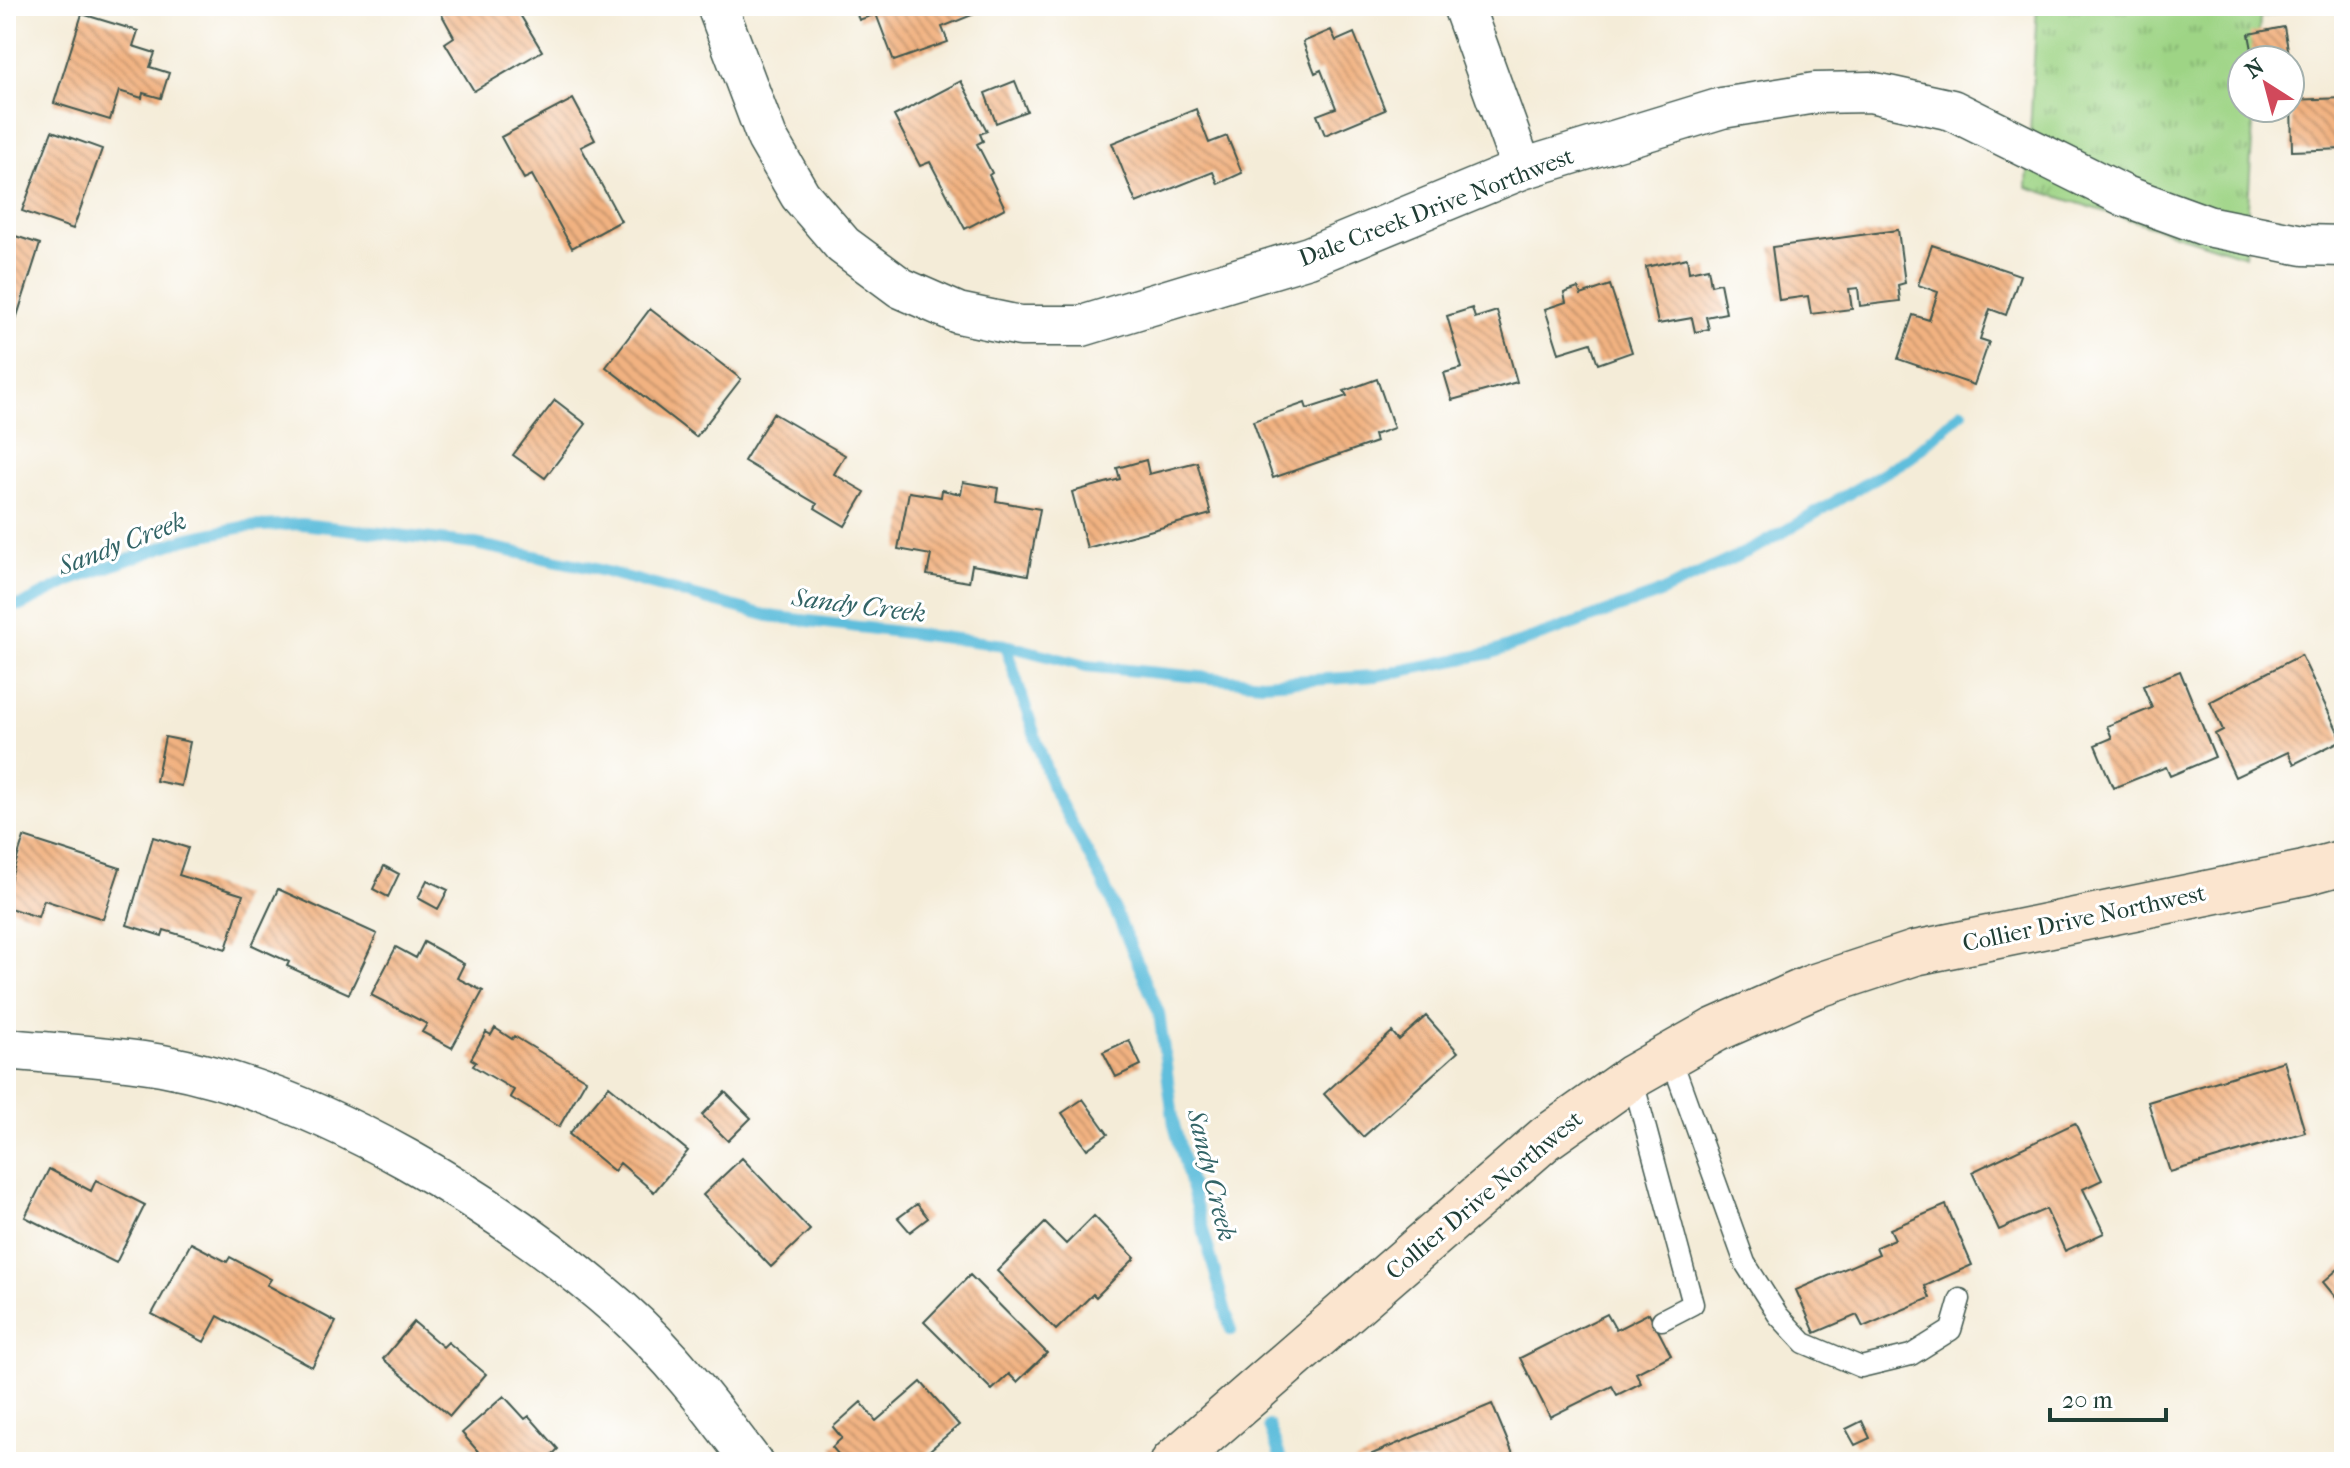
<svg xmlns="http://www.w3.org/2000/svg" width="2350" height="1468" viewBox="0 0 2350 1468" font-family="'IM FELL French Canon',serif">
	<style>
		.grass { fill: url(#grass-tufts); stroke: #5e885c; stroke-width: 2 }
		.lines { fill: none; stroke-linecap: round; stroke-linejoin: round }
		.stream { stroke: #5ebedc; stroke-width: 12 }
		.building { fill: url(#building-back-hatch) }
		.lane-casing { stroke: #3f574d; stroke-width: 23 }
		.street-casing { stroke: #3f574d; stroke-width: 43 }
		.secondary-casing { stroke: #3f574d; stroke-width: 47 }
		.lane { stroke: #fff; stroke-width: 20 }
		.street { stroke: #fff; stroke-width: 40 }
		.secondary { stroke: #fbe5cf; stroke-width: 44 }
		.labels { text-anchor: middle; stroke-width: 6; stroke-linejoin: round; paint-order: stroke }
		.street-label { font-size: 24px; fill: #1f3d34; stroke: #fff }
		.water-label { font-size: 26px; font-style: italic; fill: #326466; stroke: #fff }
	</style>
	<defs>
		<pattern id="grass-tufts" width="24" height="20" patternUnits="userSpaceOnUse" patternTransform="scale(2)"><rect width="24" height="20" fill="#9ed485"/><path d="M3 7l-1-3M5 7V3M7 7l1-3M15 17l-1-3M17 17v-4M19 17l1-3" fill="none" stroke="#80ad6e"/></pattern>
		<pattern id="building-back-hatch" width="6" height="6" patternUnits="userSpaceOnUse" patternTransform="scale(2)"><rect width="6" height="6" fill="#f2b281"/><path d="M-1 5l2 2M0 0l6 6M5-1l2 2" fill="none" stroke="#c3926a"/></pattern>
	</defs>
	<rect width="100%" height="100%" fill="#fff"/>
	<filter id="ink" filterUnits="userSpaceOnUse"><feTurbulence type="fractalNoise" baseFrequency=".0125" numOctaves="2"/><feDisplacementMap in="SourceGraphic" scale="16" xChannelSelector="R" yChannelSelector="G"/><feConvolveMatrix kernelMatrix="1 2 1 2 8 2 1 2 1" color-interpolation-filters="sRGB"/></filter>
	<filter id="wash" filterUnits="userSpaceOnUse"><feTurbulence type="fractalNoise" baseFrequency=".006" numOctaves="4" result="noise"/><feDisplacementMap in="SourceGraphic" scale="32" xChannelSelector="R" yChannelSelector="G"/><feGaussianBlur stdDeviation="1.8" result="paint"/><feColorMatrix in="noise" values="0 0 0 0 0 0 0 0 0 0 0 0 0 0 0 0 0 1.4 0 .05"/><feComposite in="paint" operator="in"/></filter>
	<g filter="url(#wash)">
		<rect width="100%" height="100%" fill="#f4ecd8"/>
		<path class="grass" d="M2037,6H2310L2260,17L2257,60H2242V108H2254L2245,256L2027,187Z"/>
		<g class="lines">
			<path class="stream" d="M6,605H22L74,579L185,539L243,527L302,524L475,544L588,567L769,616L1005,645L1086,666L1262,683L1375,676L1491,653L1655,595L1763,544L1911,457L1962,412
				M1005,645L1052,787L1103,882L1159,1013L1174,1125L1231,1330
				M1269,1426L1282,1462"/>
		</g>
		<g id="blocks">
			<path class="building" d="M437,6H531L519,13L542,51L474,91L445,43L454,37Z
				M854,6H975L977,13L942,27L948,42L894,61L876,14L859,20Z
				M82,14L138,31L133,46L155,53L150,67L169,73L161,98L143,93L142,98L119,91L110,120L54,103Z
				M2284,27L2290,60H2254L2249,34Z
				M1331,30L1336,41L1354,33L1385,110L1325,135L1317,115L1336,108L1321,70L1315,73L1303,42Z
				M961,81L987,131L980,134L983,141L977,144L992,173L989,175L1005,208L965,229L930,162L920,166L894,116Z
				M1015,81L1027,111L996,123L985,93Z
				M2344,98V149L2292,151L2291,100Z
				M573,99L595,140L581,147L621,221L572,248L532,175L524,179L501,137Z
				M1196,109L1209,143L1227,136L1242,173L1218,184L1213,172L1136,203L1112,143Z
				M52,131L102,149L73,229L22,211Z
				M1898,230L1905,283L1898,285L1900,301L1860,306L1858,288L1849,289L1852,309L1811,314L1808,296L1779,300L1772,247Z
				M6,233L40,244L12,332L6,330Z
				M1932,245L2020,275L2006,315L1990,309L1980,339L1989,342L1974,385L1898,359L1913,315L1929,320L1938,292L1918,285Z
				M1687,258L1689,272L1708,268L1711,285L1720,283L1726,313L1706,317L1709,329L1695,332L1692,318L1658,324L1646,267Z
				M1610,285L1632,352L1598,364L1591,343L1559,353L1545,309L1566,302L1564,293L1578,288L1581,295Z
				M1472,308L1475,318L1497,311L1517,382L1452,400L1444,373L1462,368L1447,316Z
				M650,309L741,379L696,437L606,367Z
				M1377,379L1394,428L1374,435L1376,442L1273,478L1253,421L1305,403L1307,409L1347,396L1344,391Z
				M555,400L586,424L545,478L513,455Z
				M773,413L845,455L834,474L865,492L845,526L815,508L817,504L744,461Z
				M1146,460L1149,474L1197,462L1211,514L1087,548L1072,492L1120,479L1117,468Z
				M963,482L998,488L996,501L1040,509L1028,575L972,565L969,582L927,575L931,555L898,549L909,492L941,497L942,490L961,494Z
				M2301,655L2342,740L2294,764L2288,752L2235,777L2215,734L2223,730L2210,702Z
				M2180,671L2215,757L2170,776L2166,767L2113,788L2095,745L2112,738L2107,726L2152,708L2143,686Z
				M165,737L190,742L181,786L156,781Z
				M24,837L120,868L103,919L44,900L38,917L6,907V893Z
				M153,837L188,848L179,875L243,895L226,949L164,930L162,936L127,925Z
				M384,866L399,874L388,897L373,889Z
				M427,880L448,890L438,909L418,898Z
				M278,889L377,934L349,994L287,966L289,962L252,945Z
				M424,942L464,964L457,978L483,991L452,1048L422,1032L427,1024L371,995L396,947L416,958Z
				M1426,1016L1458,1052L1363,1137L1324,1094L1392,1032L1399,1040Z
				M495,1028L512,1039L514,1036L586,1080L559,1127L510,1097L514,1090L473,1066L476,1062L471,1059L486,1032L491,1035Z
				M1129,1040L1141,1065L1116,1077L1103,1052Z
				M2284,1061L2305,1132L2170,1172L2148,1102Z
				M609,1086L688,1151L654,1192L620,1163L614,1171L569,1134Z
				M725,1092L751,1118L728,1141L702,1115Z
				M1083,1099L1108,1134L1087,1149L1062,1113Z
				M2075,1123L2102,1180L2083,1189L2104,1233L2065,1251L2046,1209L1999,1230L1972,1172Z
				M742,1158L810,1230L771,1267L703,1195Z
				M49,1169L91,1191L96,1180L145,1205L116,1263L25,1217Z
				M917,1204L928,1218L910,1232L898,1218Z
				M1946,1205L1972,1265L1925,1286L1930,1298L1863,1327L1857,1315L1815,1333L1796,1290L1879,1254L1876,1247L1895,1239L1890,1229Z
				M1094,1216L1135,1258L1096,1297L1093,1294L1056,1330L997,1271L1045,1223L1066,1244Z
				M191,1243L227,1262L230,1257L271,1279L267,1285L336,1322L312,1367L218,1316L204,1342L152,1314Z
				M2344,1264V1303L2342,1305L2323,1282Z
				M970,1275L1047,1353L1017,1382L1009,1374L992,1390L924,1322Z
				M1649,1313L1671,1355L1636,1373L1641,1383L1617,1395L1612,1386L1550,1417L1520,1358L1607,1314L1616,1330Z
				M414,1322L443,1347L448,1342L486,1374L450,1416L383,1359Z
				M921,1382L959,1425L916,1462H845L832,1447L842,1438L833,1427L861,1402L876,1421Z
				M504,1396L525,1419L529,1416L558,1449L552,1455L558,1462H476L482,1456L462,1433Z
				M1492,1404L1513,1454L1492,1462H1353Z
				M1862,1421L1870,1438L1855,1445L1846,1429Z"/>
		</g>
	</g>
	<g filter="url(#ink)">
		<use href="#blocks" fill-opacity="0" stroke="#3f574d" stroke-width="2"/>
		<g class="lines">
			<defs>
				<path id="lane" d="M1670,1055L1745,1263L1778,1315L1804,1343L1861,1367L1911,1355L1951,1330L1960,1299
					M1632,1077L1693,1304L1662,1320"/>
				<path id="street" d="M717,6L767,138L800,195L843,245L901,288L958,313L1020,326H1082L1309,257L1522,169L1722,108L1815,93L1870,92L1952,110L2125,196L2207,226L2303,245L2344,246
					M1463,6L1522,169
					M6,1049C58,1054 111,1056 162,1065C323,1095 500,1204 622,1311C672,1355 712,1409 752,1462"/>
				<path id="secondary" d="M1173,1462L1546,1138L1632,1077L1715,1030L1812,987L1915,953L2304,873L2344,862"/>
			</defs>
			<use href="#lane" class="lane-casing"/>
			<use href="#street" class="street-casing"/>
			<use href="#secondary" class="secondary-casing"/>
			<use href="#lane" class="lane"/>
			<use href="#street" class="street"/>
			<use href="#secondary" class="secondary"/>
		</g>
	</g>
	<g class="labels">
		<g class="street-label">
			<text transform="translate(1436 207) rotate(-21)" y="8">Dale Creek Drive Northwest</text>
			<text transform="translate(2084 918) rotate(-12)" y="8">Collier Drive Northwest</text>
			<text transform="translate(1484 1195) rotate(-40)" y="8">Collier Drive Northwest</text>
		</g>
		<g class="water-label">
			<text transform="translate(122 543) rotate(-21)" y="9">Sandy Creek</text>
			<text transform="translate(859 605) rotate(7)" y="9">Sandy Creek</text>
			<text transform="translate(1212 1175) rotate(76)" y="9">Sandy Creek</text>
		</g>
	</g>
	<rect width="2350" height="1468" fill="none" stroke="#fff" stroke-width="32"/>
	<g transform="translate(2266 84) rotate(324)"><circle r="38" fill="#ffffff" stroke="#a5b1ae" stroke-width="2"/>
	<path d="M0-6L14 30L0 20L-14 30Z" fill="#d1495b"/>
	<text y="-12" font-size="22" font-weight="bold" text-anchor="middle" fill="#1f3d34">N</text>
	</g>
	<path d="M2050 1408v12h116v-12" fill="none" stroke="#1f3d34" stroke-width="4"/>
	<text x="2062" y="1408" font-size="24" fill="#1f3d34" stroke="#ffffff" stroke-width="6" paint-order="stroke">20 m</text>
</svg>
